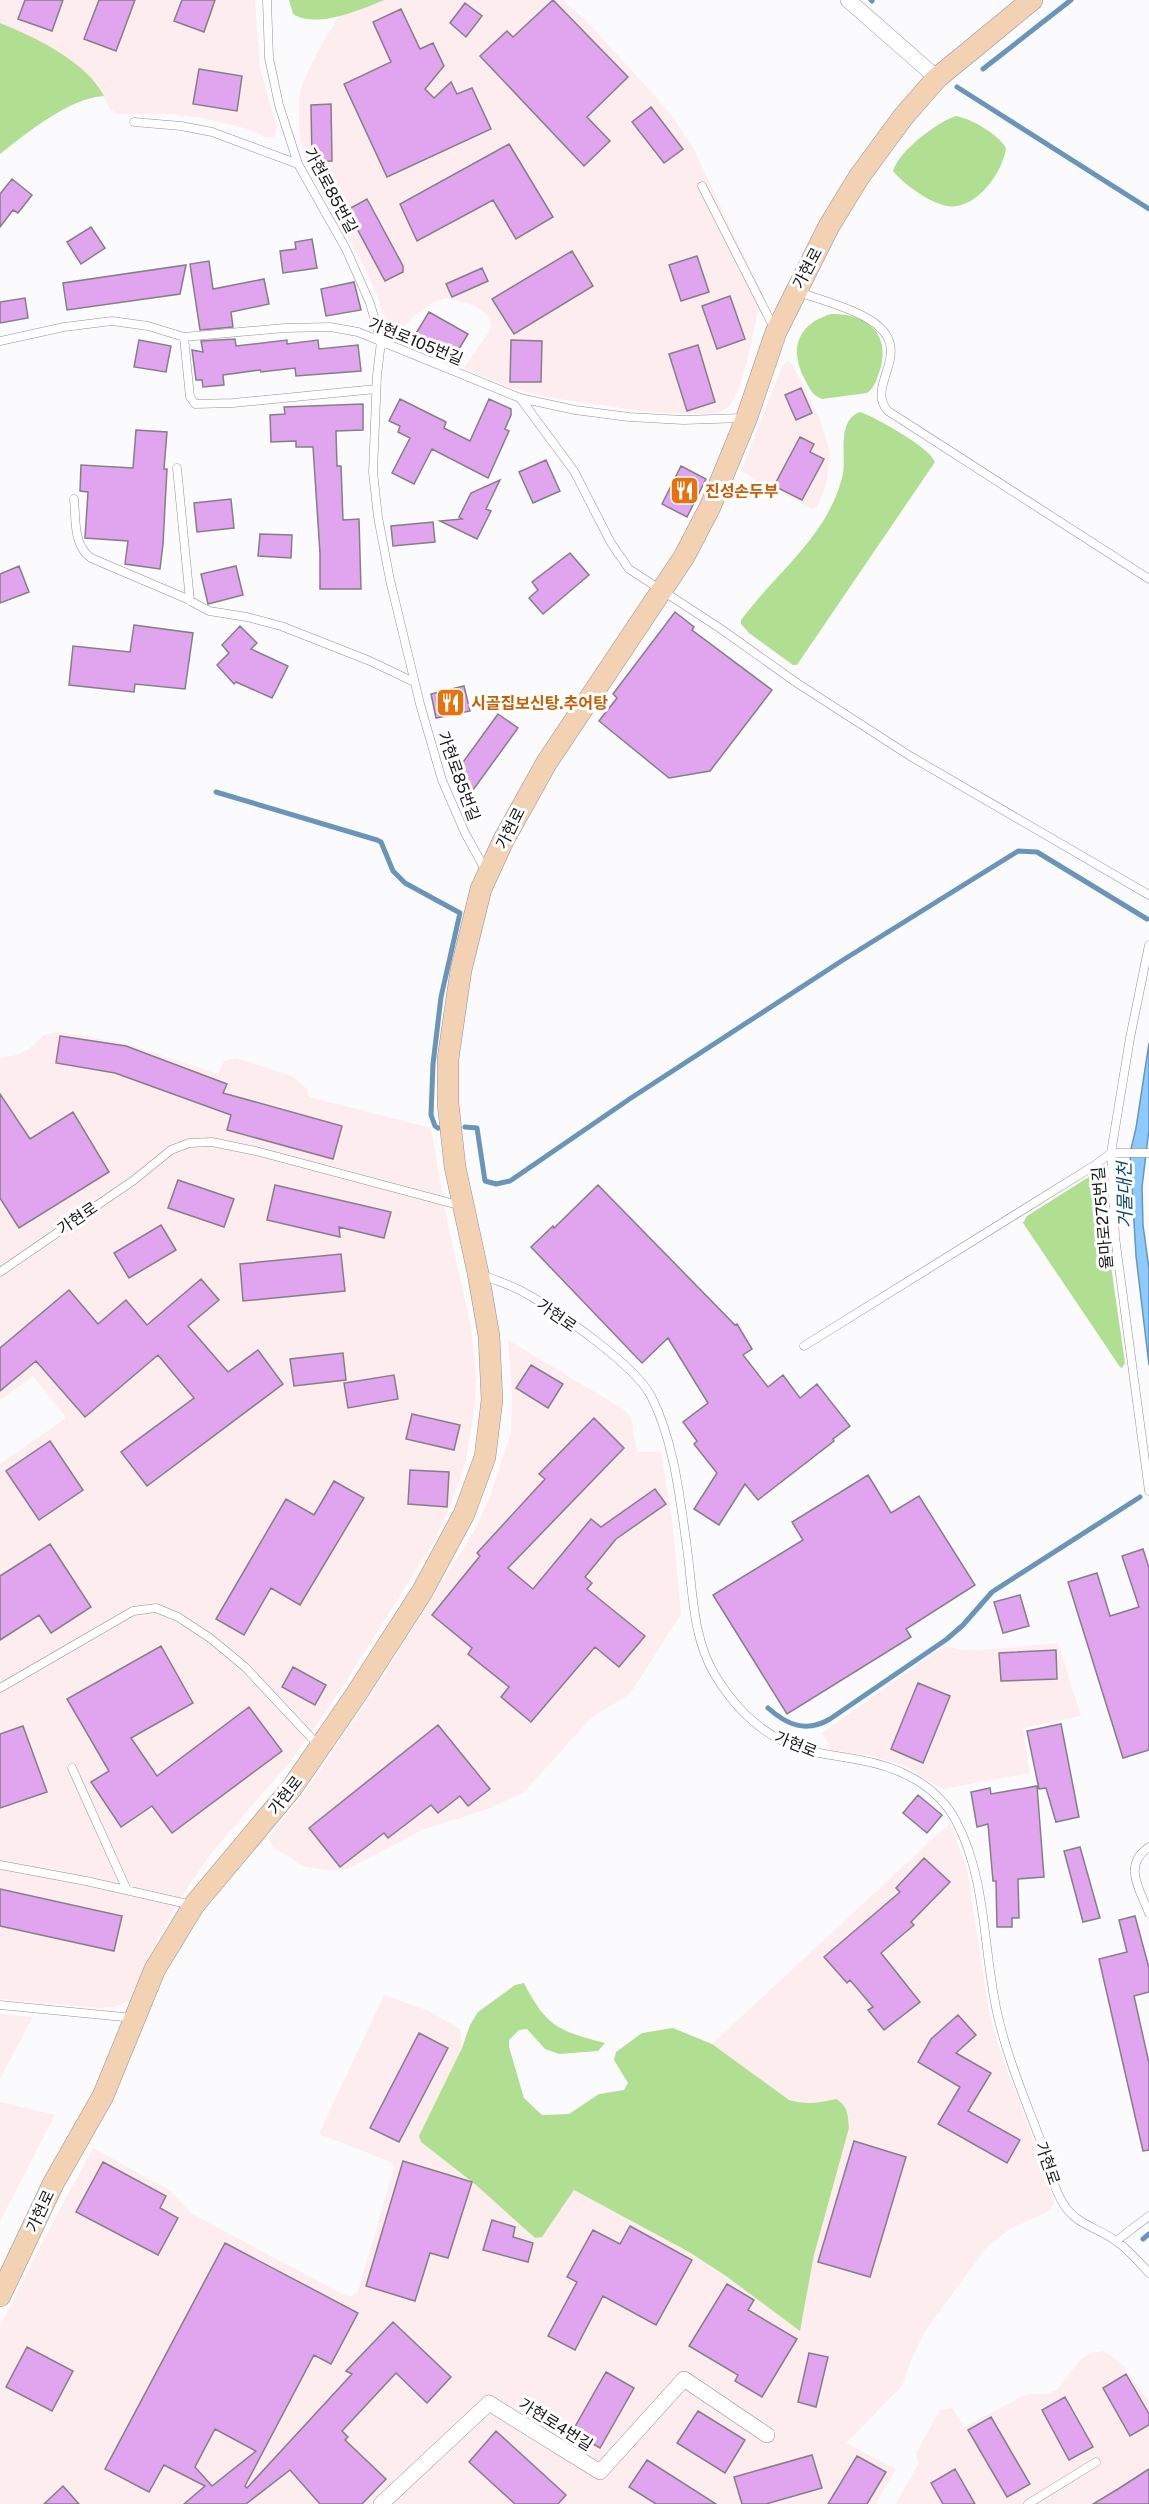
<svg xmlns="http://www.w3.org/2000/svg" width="1149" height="2504" viewBox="0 0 1149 2504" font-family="'Public Sans','Noto Sans KR',sans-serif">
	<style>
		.industrial { fill: #fdedee }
		.green { fill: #b0df91 }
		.water { fill: #8dcbfd; stroke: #6a95ba; stroke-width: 1.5 }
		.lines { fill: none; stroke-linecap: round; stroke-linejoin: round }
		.stream { stroke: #6a95ba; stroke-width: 5 }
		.building { fill: #e1a5ef; stroke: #857e87; stroke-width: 1.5; fill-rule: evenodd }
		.lane-casing { stroke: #91909b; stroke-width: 9 }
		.street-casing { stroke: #91909b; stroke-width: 16 }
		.secondary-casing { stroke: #91909b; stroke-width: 22 }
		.lane { stroke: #fff; stroke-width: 8 }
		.street { stroke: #fff; stroke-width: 15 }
		.secondary { stroke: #f3d1b3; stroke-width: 21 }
		.labels { text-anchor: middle; stroke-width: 6; stroke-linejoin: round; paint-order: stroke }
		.street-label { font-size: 16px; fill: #19181c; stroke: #fff }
		.food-label { font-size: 16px; font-weight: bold; fill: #c56008; stroke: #fff; text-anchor: start }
		.water-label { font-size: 18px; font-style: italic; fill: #0e4b73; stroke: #fff }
	</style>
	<rect width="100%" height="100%" fill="#fbfbfd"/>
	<path class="industrial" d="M0,0H255L260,69L277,128L274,137H266L248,129L202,118L170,114H118L110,109L98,85L87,74L55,50L0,23Z
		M384,0H562L586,20L668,111L693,148L762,293L747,361L738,390L729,407L718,413L686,414L643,411L546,397L507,386L463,369L489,332L491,325L488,316L476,306L445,298L432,303L412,318L394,338L389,330L378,297L361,261L312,176L303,153L299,129V99L303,82L319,49L339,16L356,12Z
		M790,361L804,386L821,423L830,453L826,486L817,507L812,509L741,471L780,372L785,362Z
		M58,1032L124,1043L218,1074L224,1061L236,1058L292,1076L307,1089L309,1097L431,1128L447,1221L471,1326L476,1375L475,1406L465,1464L449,1509L433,1543L338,1694L293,1758L210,1855L188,1887L159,1936L134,1993L127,2002L115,2007L97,2008L0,1999V1464L66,1418L33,1376L0,1400V1058L16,1055L29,1049L44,1035Z
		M508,1340L623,1409L631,1417L637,1452H661L672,1518L681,1614L630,1694L591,1718L524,1792L488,1809L422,1830L348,1869L332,1871L305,1867L274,1848L268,1838L306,1791L370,1697L476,1528L491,1494L511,1433L512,1391Z
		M1058,1643L1081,1716L1023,1728L1030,1773L942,1789L904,1765L868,1755L831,1750L822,1733L944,1646L964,1650H982Z
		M950,1823L967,1869L989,2012L998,2045L1041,2161L1054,2203L1050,2211L1011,2228L986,2248L925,2331L912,2358L902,2386L846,2443L896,2469L876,2504H0V2326L43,2241L93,2148L171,2191L192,2214L344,2295L352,2296L358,2291L394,2168L391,2162L319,2134L384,1995L429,2011L460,2029L462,2047L421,2142L542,2237L574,2190L689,2252L726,2276L800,2331L814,2255L849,2128L848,2113L836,2100L818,2104H802L789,2100L712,2044Z
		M0,2014L33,2017L0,2079Z
		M0,2102L55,2115L0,2221Z
		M1103,2351L1113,2357L1124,2367L1149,2402V2504H896L919,2463L916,2453L940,2410L952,2408L964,2427L1027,2394H1047L1057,2390L1080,2360L1091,2353Z"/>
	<path class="green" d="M289,0H384C361,10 316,29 293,14Z
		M0,23C35,37 87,62 104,96C69,98 27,133 0,154Z
		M956,116C972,119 998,134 1006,148C1003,171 981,202 957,206C938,210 904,185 893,171C899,151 937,122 956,116Z
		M831,314C869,313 892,336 879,373C876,381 874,388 867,393L822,399C812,396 809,387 804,378C789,348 798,324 831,314Z
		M860,412C875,417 931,448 935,462L797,665H793L749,633L741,624V620C772,578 816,545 836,496C839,489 841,481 843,474C846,454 837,420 860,412Z
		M1100,1172L1105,1179L1111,1266L1125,1363L1122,1368L1120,1367L1023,1223L1027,1216L1095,1173Z
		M524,1983C546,2026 558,2031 605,2043L598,2051L559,2054L545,2049L527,2029L519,2030L509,2040V2047L524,2098L542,2115L569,2114L599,2094L624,2090L628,2083L614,2060L616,2052L642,2033L673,2028L712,2044L789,2100C806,2105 819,2103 836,2099C848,2106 848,2114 849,2128L814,2255L800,2331L726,2276L689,2252L574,2190L542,2237L535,2238L476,2185L421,2142L419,2136L462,2048L470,2025L478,2012L515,1985Z"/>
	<path class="water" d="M1149,1043V1129L1142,1187L1143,1225L1149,1269V1365L1136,1256L1130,1153L1136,1128Z"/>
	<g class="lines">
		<path class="stream" d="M871,0L872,1
			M983,69L1071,0
			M957,87L1149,209
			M216,792L377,840L381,842L393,871L405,883L460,913L441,997L433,1064L431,1115L435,1126L438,1128
			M465,1127L477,1128L485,1181L496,1184L510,1181L631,1098L843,960L1018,851L1037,852L1147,919
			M768,1708C787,1725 806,1733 830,1719L947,1639L963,1625L992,1592L1140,1497
			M1143,2239L1149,2234"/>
	</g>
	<path class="building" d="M25,0H63L52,31L18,19Z
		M99,0H135L116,51L84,39Z
		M182,0H215L204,32L174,21Z
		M553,0L628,77L587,117L610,141L584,166L480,56L507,31L513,37Z
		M465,3L482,16L466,37L450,23Z
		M401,9L420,49L433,43L444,66L425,89L434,98L451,82L457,94L472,88L491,129L387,177L344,84L391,62L373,22Z
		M199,69L242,76L237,111L193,104Z
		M331,104L332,161L312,162L311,105Z
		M651,107L683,149L664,163L632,122Z
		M509,144L553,217L516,239L493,200L417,241L400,204Z
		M12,179L32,195L18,213L13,210L0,227V194Z
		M367,199L403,266V272L385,281L347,210Z
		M91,227L105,248L81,264L67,242Z
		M312,239L317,268L283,273L280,251L296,249L295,242Z
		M572,251L593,286L514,334L492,299Z
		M697,256L709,292L681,301L669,265Z
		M209,261L213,289L264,279L269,304L231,312L233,327L200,330L190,264Z
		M186,265L180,294L67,310L63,283Z
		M482,268L488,281L452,297L446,284Z
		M354,282L361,310L326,316L321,289Z
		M730,296L745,339L717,349L702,306Z
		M25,298L28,318L0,323V302Z
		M429,312L468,334L456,354L430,340L428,343L415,335Z
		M235,339L236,346L287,340V344L318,340L319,349L358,345L361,371L296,376L295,368L261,372L260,370L223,375L224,385L203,387L202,380H196L192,350L203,352L201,341Z
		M139,340L171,346L166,372L134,367Z
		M511,340L542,341L541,382H510Z
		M698,345L715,402L687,411L669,354Z
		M801,388L812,413L796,420L785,395Z
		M400,399L446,422L444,428L470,441L489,399L511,409V415L505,429L509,431L488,478L432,449L414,484L392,473L410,438L398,432L400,426L389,421Z
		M363,404V430L336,431L337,466H341L343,520L359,519L361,589H320V553L313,447H296V441L271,442L270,415L285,414L284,407Z
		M136,430L167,432L164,469H167L163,544L160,569L125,564L128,541L85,538L88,492L80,491L81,465L133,468Z
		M800,437L814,444L810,452L824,459L802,500L774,486Z
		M546,460L560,491L533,503L519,472Z
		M681,466L706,479L687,517L662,504Z
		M500,480L486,509L491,511L477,539L440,521L462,519L459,517L471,493Z
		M231,499L234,528L197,532L194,503Z
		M433,522L435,542L393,546L391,526Z
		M260,534L292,535L291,558L258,556Z
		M570,553L589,575L543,614L529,598L538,590L532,582Z
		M19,566L29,592L0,603V574Z
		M236,566L243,595L208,604L201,574Z
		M675,612L694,627L692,630L772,690L710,771L669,778L599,721L617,698L613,694Z
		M134,625L193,633L185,689L135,684L134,692L69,685L73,646L130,652Z
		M240,626L257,643L251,649L288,666L272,698L236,682L234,684L217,665L229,653L222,645Z
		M464,686L470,711L436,718L431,694Z
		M498,714L518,728L473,790L453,776Z
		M60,1036L126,1046L227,1084L223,1093L342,1126L333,1159L227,1130L231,1115L115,1073L56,1063Z
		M0,1094L30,1139L73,1112L109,1172L19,1228L0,1198Z
		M178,1180L234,1199L224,1227L168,1208Z
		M275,1185L391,1212L384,1238L339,1227L340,1237L267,1220Z
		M598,1185L735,1325L737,1324L752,1349L743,1355L768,1387L783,1375L800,1398L817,1384L850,1426L833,1439L834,1441L758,1500L745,1484L719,1525L694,1509L717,1473L694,1444L697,1441L683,1422L708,1403L668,1338L642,1363L531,1247L553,1226L554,1228Z
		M161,1225L176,1250L129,1278L114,1253Z
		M341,1254L345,1291L243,1301L240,1264Z
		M201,1279L219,1300L188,1326L228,1372L258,1350L283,1384L147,1486L121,1452L194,1398L158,1355L85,1417L36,1361L0,1391V1348L69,1290L98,1324L126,1300L147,1325Z
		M343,1353L346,1380L294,1386L290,1359Z
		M531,1365L563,1384L548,1408L516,1388Z
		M394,1375L398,1399L348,1408L344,1383Z
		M412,1414L460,1425L454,1450L406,1439Z
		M594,1418L624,1448L508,1568L533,1589L591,1519L601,1527L655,1489L666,1504L616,1539L585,1577L592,1583L587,1589L645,1636L619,1667L595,1647L531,1722L501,1697L509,1687L468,1654L472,1648L432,1615L480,1556L477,1553L545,1479L539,1474Z
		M50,1441L83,1490L39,1520L6,1471Z
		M410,1470L449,1472L447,1507L408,1504Z
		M868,1475L891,1513L919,1496L975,1585L906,1629L911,1637L787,1714L713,1595L803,1540L792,1522Z
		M334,1481L364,1498L300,1605L271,1588L244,1635L216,1619L286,1499L314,1515Z
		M50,1544L91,1607L51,1633L39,1615L0,1640V1576Z
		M1143,1549L1149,1568V1750L1123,1758L1068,1582L1097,1573L1110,1616L1139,1607L1122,1556Z
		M1020,1595L1029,1626L1003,1633L994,1602Z
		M161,1646L193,1703L131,1738L157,1776L249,1707L282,1751L172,1833L152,1806L121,1827L91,1782L109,1771L67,1699Z
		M1056,1650L1057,1679L1001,1681L999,1653Z
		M293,1667L326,1685L315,1705L282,1687Z
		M918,1683L950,1696L923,1763L891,1749Z
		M1061,1724L1079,1817L1056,1822L1046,1788L1039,1789L1027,1731Z
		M438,1725L490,1789L468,1806L460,1796L438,1813L431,1805L388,1838L384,1833L340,1867L309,1828Z
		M23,1726L47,1792L0,1808V1734Z
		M1037,1786L1044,1877L1018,1879L1019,1918H1012V1927H997L996,1881H993L988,1824L977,1827L971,1792L990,1788L991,1794Z
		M918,1795L942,1815L927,1833L903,1813Z
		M1080,1847L1100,1918L1083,1922L1064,1851Z
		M924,1858L950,1882L911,1922L914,1925L881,1953L920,2002L884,2030L868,2010L873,2007L850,1980L847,1983L824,1957L900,1892L896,1888Z
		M0,1889L122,1916L114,1951L0,1926Z
		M1135,1916L1149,1968V1992L1134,1996L1149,2063V2150L1143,2151L1099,1959L1127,1952L1119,1920Z
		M958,2015L976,2035L956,2053L991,2073L968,2111L1020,2140L1007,2163L938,2124L960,2087L918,2062L931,2039Z
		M419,2033L448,2048L399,2142L370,2128Z
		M854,2141L906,2157L870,2277L818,2262Z
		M403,2161L472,2182L448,2258L430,2253L415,2301L366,2286Z
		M103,2162L166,2196L160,2208L178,2218L158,2255L76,2212Z
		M492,2220L515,2227L513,2237L533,2243L528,2262L483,2250Z
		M630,2226L692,2260L656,2325L603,2296L575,2350L548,2336L577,2282L567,2277L593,2230L620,2244Z
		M225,2243L358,2313L331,2364L314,2355L245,2486L247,2488L352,2374L346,2371L393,2322L451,2377L427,2403L396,2373L342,2431L348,2437L345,2440L386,2479L362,2504H320L290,2470L246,2504H184L205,2486L164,2465L149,2492L105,2469ZM215,2429L256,2451L212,2486L195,2467Z
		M727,2284L754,2300L748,2310L797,2339L762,2397L735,2381L738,2375L689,2346Z
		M27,2347L73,2371L52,2411L6,2387Z
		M809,2353L828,2357L816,2407L798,2402Z
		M606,2372L634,2388L600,2448L572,2432Z
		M1126,2374L1149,2414V2425L1130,2436L1103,2388Z
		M1065,2397L1093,2447L1069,2460L1042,2410Z
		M698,2411L745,2440L725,2473L677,2443Z
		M991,2417L1030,2484L1007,2497L968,2430Z
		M496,2431L566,2495L558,2504H515L469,2462Z
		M812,2455L822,2488L766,2504H742L734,2477Z
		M857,2456L886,2472L867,2504H828Z
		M647,2460L716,2504H656L629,2487Z
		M955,2469L975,2504H943L931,2483Z
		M1149,2469V2504H1093L1118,2489Z
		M63,2486L79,2504H44Z"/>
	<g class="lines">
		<defs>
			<path id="lane" d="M267,0L269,58L279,105L298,164L346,249L370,303L381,342L377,375L373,472L378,517L390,580L420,704L442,780L465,833L486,871
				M134,122L181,126L212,132L298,164
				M702,186L774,328
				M799,292C821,300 845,306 865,317C922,348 863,384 888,411L1149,579
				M184,337L190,397L195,404L233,403L376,389
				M0,341L64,327L112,321L148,326L184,337L285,328L330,327L358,332L520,398L575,410L629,417L683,420L743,418
				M520,398L574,471L611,543L629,569L718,627L797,683L910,756L1149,895
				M177,468L190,601
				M74,499C76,520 73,545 91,558L185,598L209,611L247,617L281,626L370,661L414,682
				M1149,945L1130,1038L1111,1153L1115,1237L1149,1491
				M0,1272L134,1180L171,1150L189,1143L212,1142L256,1151L462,1206
				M483,1275C496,1281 512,1285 525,1293C556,1310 635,1365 651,1396C674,1441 680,1498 687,1548C693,1590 692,1637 715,1675C731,1702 755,1728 784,1742C809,1754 835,1755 860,1760C899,1767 937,1785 956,1821C987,1879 983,1950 997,2012C1007,2058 1025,2099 1041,2142C1049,2164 1053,2191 1067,2209C1079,2225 1100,2229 1116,2241C1128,2249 1139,2262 1149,2273
				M804,1346L1095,1165L1111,1153H1149
				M0,1688L133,1611L156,1608L178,1617L210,1638L245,1667L319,1746
				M72,1768L127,1890
				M1149,1847C1122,1865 1140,1890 1149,1913
				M0,1865L86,1881L192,1905
				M0,2005L134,2018
				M1116,2241L1149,2216
				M1028,2504L1096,2462"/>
			<path id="street" d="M848,0L937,78
				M381,2504L489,2403L600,2472L684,2379L767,2435"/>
			<path id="secondary" d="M0,2296L53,2184L103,2096L155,1969L194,1905L291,1789L355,1696L422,1592L464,1514L485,1457L492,1400L489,1336L478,1273L455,1167L448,1103V1059L461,970L481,889L503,841L547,762L684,557L710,507L747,417L776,332L829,226L859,177L903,117L937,78L1032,0"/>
		</defs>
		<use href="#lane" class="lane-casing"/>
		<use href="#street" class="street-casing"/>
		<use href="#secondary" class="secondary-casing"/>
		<use href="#lane" class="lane"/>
		<use href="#street" class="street"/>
		<use href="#secondary" class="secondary"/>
	</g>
	<defs>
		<symbol id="restaurant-square" viewBox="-11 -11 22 22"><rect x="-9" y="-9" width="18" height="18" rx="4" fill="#e8710a" stroke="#fff"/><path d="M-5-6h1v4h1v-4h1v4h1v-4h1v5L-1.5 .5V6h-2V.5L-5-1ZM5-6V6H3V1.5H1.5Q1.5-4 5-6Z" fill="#fff"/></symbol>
	</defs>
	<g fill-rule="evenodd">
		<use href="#restaurant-square" x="668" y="474" width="33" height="33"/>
		<use href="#restaurant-square" x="434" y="686" width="33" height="33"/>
	</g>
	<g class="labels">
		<g class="street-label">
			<text transform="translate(331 190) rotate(62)" y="6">가현로85번길</text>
			<text transform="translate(807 268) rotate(-62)" y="6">가현로</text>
			<text transform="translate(416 341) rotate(22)" y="6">가현로105번길</text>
			<text transform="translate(459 776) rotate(70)" y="6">가현로85번길</text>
			<text transform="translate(510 828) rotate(-63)" y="6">가현로</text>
			<text transform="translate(77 1218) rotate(-34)" y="6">가현로</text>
			<text transform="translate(1102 1218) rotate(-95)" y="6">율마로275번길</text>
			<text transform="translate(557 1315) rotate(35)" y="6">가현로</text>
			<text transform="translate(796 1744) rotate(22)" y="6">가현로</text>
			<text transform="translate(285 1795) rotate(-52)" y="6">가현로</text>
			<text transform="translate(1048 2163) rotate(71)" y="6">가현로</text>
			<text transform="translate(40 2211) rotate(-65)" y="6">가현로</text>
			<text transform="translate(556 2424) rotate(32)" y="6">가현로4번길</text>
		</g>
		<g class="food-label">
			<text x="705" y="497">진성손두부</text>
			<text x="471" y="709">시골집보신탕.추어탕</text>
		</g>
		<g class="water-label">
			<text transform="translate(1125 1195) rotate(-91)" y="6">거물대천</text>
		</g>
	</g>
</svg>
